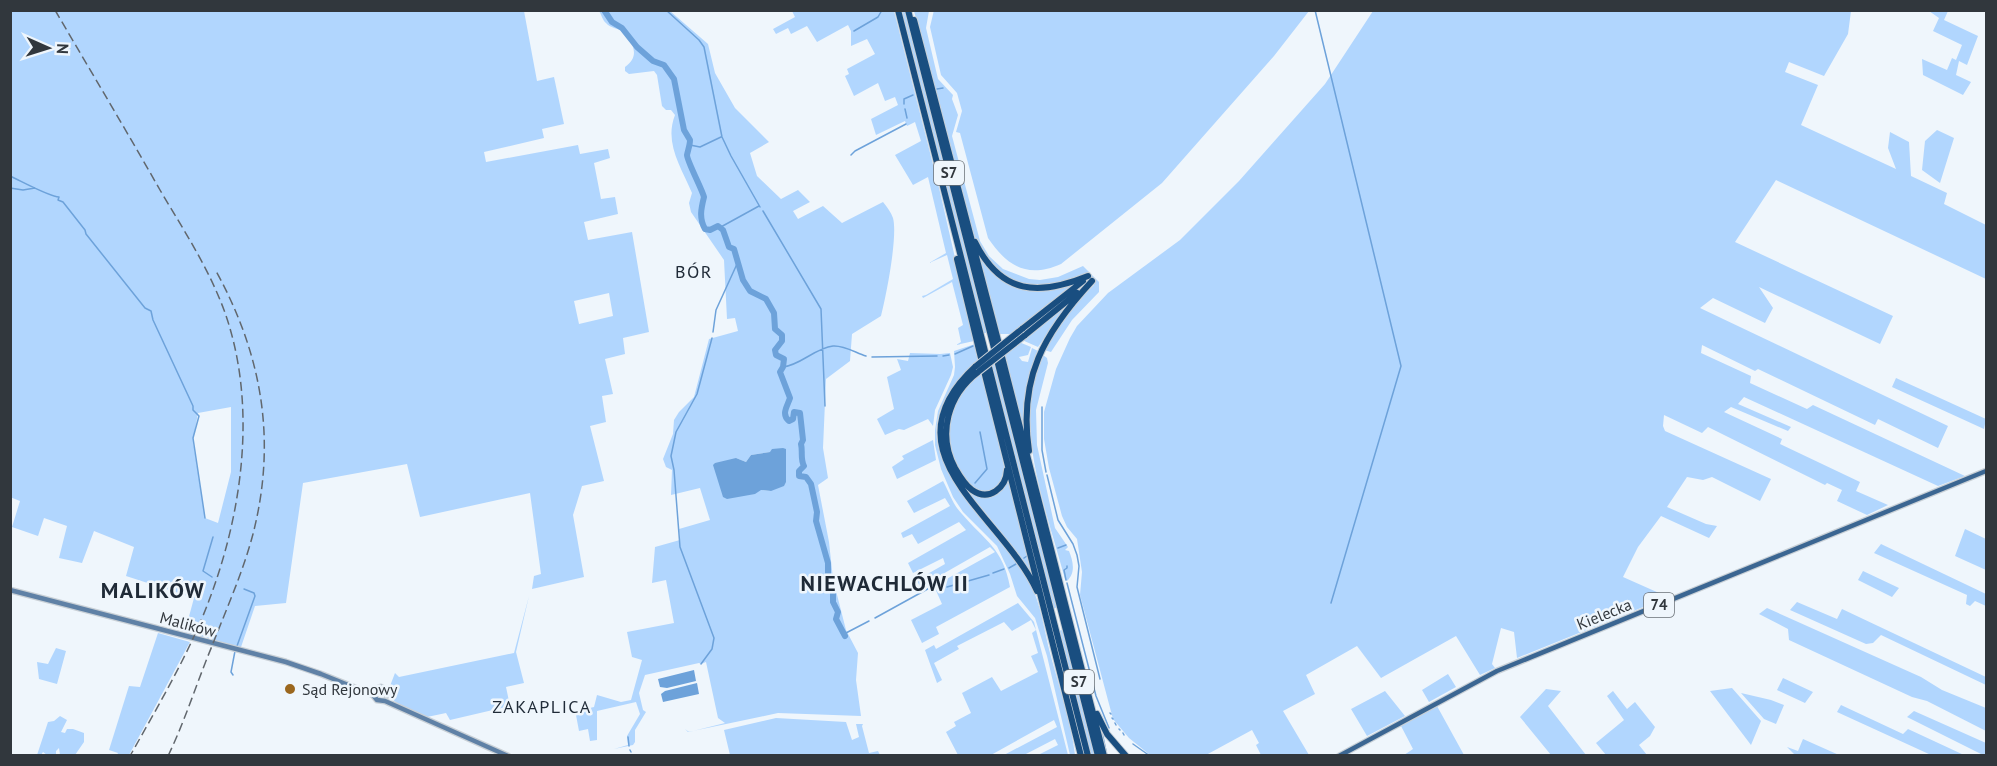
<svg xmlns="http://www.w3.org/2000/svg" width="1997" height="766" viewBox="0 0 1997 766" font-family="'PT Sans',sans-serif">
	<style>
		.green { fill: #b1d6fe; fill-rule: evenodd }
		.water { fill: #6da2da }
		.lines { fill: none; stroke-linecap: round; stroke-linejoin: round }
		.stream { stroke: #6da2da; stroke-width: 1.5 }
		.river { stroke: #6da2da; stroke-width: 6 }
		.secondary-casing { stroke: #c9d0d6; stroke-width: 7 }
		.primary-casing { stroke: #c9d0d6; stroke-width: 7 }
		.highway-casing { stroke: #c9d0d6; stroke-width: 8 }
		.secondary { stroke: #5f81a6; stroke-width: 4.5 }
		.primary { stroke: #3b6692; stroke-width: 4.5 }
		.highway { stroke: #194e80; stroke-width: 6 }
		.rail { stroke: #61676d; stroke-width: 1.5; stroke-dasharray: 9 4.5; stroke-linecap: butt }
		.highway-bridge-casing { stroke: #c9d0d6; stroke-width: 8; stroke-linecap: butt }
		.highway-bridge { stroke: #194e80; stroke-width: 6 }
		.poi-dot { fill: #9b671e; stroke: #eff6fc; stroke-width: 2 }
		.labels { text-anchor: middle; stroke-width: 5; stroke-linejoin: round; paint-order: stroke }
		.shield { fill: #eff6fc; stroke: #6a7076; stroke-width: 1.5 }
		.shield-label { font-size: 15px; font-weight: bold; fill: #31373d }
		.street-label { font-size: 16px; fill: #31373d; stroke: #eff6fc }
		.poi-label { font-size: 16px; fill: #31373d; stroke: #eff6fc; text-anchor: start }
		.neighbourhood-label { font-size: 18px; letter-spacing: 1.5px; fill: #1f2a37; stroke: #eff6fc }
		.district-label { font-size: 22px; font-weight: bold; letter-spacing: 1.5px; fill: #1f2a37; stroke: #eff6fc }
	</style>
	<rect width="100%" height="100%" fill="#eff6fc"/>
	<path class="green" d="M516,10L524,11L537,81L554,77L564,124L542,129L544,138L484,152L486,162L578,145L580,154L608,149L610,158L594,163L601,199L615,197L618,214L584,222L588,240L632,232L649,332L623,338L625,354L605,359L613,394L602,396L606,422L590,426L604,481L582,486L573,515L584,577L532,589L534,576L541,574L530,493L420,517L407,464L303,483L286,603L255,606L240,650L184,635L194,598L126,576L134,547L94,531L82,563L59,558L67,526L44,518L38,536L12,527L20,501L10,497V11ZM609,293L613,316L579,324L574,301ZM231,407V472L218,523L205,518L193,441L198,413Z
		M934,10H1309V11L1274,56L1162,183L1061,264C1027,279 1007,266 988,238L960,133L956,132L962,111L957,93L941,75L930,27Z
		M599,11H670L708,44L715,73L735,108L769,142L750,153L757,176L781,199L798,190L810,202L793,211L798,219L823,206L842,223L883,202C887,207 891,212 893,218C898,236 886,297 881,316L852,334L850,361L826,379L823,448L828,478L818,485L829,542L833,579L846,630L858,653L856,680L861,716L778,713L688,732L685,729L689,732L725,723L718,718L706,662L701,664L699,663L645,675L639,693L643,710L646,712L635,730V742L633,745L614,749L628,745L627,736L640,714L636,702L597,711V740L590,741L588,729L579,731L576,715L577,711L594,707L597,695L621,702L631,700L642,660L632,657L627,632L674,623L666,580L652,583L655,547L680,540L679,529L710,520L700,488L671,495L672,470L666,467L663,459L673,434L674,420L679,412L694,397L709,339L738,331L735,318L727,319L724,260L691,212L689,203L692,193C681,167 664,143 675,115L671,110H666L662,106L657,75L654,71L629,74L625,71V67C640,57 634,43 623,32C618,28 610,28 606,23C603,21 601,14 599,11ZM770,452L771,491L761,490L736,458L746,462L751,455Z
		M792,11H894L940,192L974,341L956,345L961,342L958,328L963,325L952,282L923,298L922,296L926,295L953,279L947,255L929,263L946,253L928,177L913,185L895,155L921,141L915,122L907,126L905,121L876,135L871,119L898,105L895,97L885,101L878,83L854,96L845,76L849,74L847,69L875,54L867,39L851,46V31L848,25L817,42L807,26L791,34L788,28L776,34L773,29L795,17Z
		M900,11H905L987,330L986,333H982Z
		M914,11H929L926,28L938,79L953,95L952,99L958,115L952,136L980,241L989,256L1003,269L1029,279L1040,280L1058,277L1083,266L1099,282V292L1072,320L1051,352L1044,350C1056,325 1074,304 1094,285L1090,280L1079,289L1078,288L1089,278L1085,273C1057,290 1017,292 993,267C984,257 976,241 972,229Z
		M1373,11H1851L1848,34L1824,76L1789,62L1785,72L1818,85L1801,125L1896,169L1888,148L1890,132L1909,142L1911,176L1947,193L1944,204L1986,225V279L1776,180L1735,242L1893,316L1880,344L1759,287L1773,308L1765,323L1713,298L1700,308L1948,426L1938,448L1878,419L1875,425L1758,369L1755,371L1702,345L1701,353L1751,376L1750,383L1807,409L1813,405L1965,476L1938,486L1744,397L1738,404L1791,427L1788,431L1731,407L1724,412L1782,439L1780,444L1860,482L1856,491L1888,505L1867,515L1837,501L1842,490L1827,483L1825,485L1708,427L1702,433L1664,415L1663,426L1665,431L1771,479L1760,501L1712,477L1703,480L1687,477L1667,507L1706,524L1717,526L1709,538L1661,516L1638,547L1623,577L1668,597L1517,658L1514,632L1501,628L1492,664L1495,668L1480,675L1456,636L1381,678L1357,646L1306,675L1315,694L1283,711L1309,755H1261L1256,745L1259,743L1252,730L1206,755H1150L1129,738L1113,719L1080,595L1082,572L1077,539L1067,527L1062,516L1049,468L1044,439V412L1056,369L1070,338L1077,326L1108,293L1180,240L1239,181L1325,84Z
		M1929,11H1948L1944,20L1978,36L1967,65L1959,61L1956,75L1971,82L1963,95L1923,75L1922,59L1947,70L1952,58L1956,60L1962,45L1933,31L1939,18Z
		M1937,130L1954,138L1940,183L1922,170L1925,141Z
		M976,248L996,274L1036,290L1060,289L1075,283L1012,334H999Z
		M1072,299L1038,347L1022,340Z
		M1019,342L1031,347L1028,355L1019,357L1022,361L1028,362L1032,348L1038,351C1027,378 1027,409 1025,440L1003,356Z
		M975,344L979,360C875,450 990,504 1030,583C1041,604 1044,630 1050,653C1059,687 1071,721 1075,755H1070L1047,656L1035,618L1017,596L1010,574L997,546L963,512L953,497L941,469L935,445V430L938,411L954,375L955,367L954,351Z
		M910,353L940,354L950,353L953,367L951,375L935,410L933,426L928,419L904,430L899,429L885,435L877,419L894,409L887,377L901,370L897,359L908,361Z
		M1043,355L1047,358L1048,363L1036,410L1037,445L1055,528L1068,547L1065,550L1069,551C1073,561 1076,573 1067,581L1065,579C1051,527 1027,462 1030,408C1030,390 1036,372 1043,355Z
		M995,362L1058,607L1052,609L991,366Z
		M978,369C969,382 956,390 950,406C944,420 943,437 947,452C952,471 978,514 1001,490C1006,485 1008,481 1008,474L1036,580C1022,557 1005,537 988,516C976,501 961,486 952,468C932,432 948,394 978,369Z
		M982,372L1005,470L997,490C993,490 987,492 983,492C963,490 949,453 948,436C948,428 950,415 953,408C959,393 970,383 982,372Z
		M1896,378L1986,419L1984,429L1892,387Z
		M933,440L936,460L897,479L892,467L904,459L902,456Z
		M943,481C949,492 953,505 962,514C985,541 1003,548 1010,587L936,627L939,634L922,643L911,620L942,604L934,586L995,552L990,547L920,587L917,580L945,564L943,558L913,573L908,563L966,530L959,522L918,544L912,534L903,538L901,533L950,506L945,498L914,513L907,501Z
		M1965,529L1986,539V570L1955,556Z
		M1881,544L1986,594V606L1975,601L1970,606L1966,604L1967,595L1874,553Z
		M1863,571L1899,588L1892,597L1858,580Z
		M529,596L516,652L524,683L506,687L510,706L450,720L446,713L427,717L398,704L391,698L390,686L395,673L399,677L514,653Z
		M1797,602L1837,619L1842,609L1986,677V685L1881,635L1873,643L1866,644L1790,610Z
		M1018,603L1034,622L1068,755H1038L1058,745L1055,739L1024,755H1004L1057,727L1054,720L991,755H958L946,732L956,726L954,722L971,713L962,693L992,677L1001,691L1038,672L1031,656L1038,653L1032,633L1036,630L1031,620L1012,631L1004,622L957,646L959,649L934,663L942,680L937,683L925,650L934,645L936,649Z
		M1767,608L1921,677L1942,690L1986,708V731L1927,701L1912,697L1789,640L1788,629L1759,614Z
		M1063,630L1096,755H1090L1058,631Z
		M158,633L190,642L129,755H117L118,753L109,750L129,686L140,687Z
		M56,648L66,651L57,684L39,679L37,662L48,664Z
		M1448,674L1456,687L1429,702L1422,690Z
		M1783,678L1813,692L1805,703L1777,690Z
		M1732,688L1761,721L1751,745L1710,691Z
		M1546,689L1561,691L1548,706L1586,755H1551L1520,717Z
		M1385,691L1405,716L1367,736L1351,709Z
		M1613,691L1627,709L1635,702L1655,727L1650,736L1639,745L1647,755H1606L1596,743L1624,720L1607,696Z
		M1741,693L1771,700L1784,705L1776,724L1764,719Z
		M1841,705L1903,734L1908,729L1964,755H1931L1837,712Z
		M1437,706L1464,755H1404L1413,749L1401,726Z
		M1914,711L1986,743V755H1983L1907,717Z
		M60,716L67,720L61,732L65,733L67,729H73L84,733V742L75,755H60L59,748L56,751V755H47L43,752L41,755H37L48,722L54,721Z
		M776,718L846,722L852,740L859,737L856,724H863L862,726L869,753L878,751L880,755H730L724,730Z
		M1803,739L1839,755H1795L1787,747L1798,751Z"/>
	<path class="water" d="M783,448L786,449V482L784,486L771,491L761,490L755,494L727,499L723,497L713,465L715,463L736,458L746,462L751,455L770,452L772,449Z
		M694,670L696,681L667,688L660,687L658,679Z
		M697,683L699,694L663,702L661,694L665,691Z"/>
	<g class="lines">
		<path class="stream" d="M666,10L699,40L704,47L722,137L731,156L760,207
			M1315,10L1401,366L1331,603
			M854,31L878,17L882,10
			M937,89L943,88
			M904,104V99L913,95
			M905,109L907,118
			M690,145L700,147L721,137
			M851,155L855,151L906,124
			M10,176C21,181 50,197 59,197L58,200L63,202L85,230L86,234L145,308L151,311L153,320L193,406V410L199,416L193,438L205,518
			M10,188L23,190L35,188
			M763,211L821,309L825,406
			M719,228L759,206
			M713,332L716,310L737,264
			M955,354L973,346
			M943,356L949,355
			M872,357L937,356
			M783,367C801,365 815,348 833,346C844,345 856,353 866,356
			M1042,407V450L1046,472
			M1047,475L1058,520L1073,544L1077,555L1079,566L1077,587L1100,679
			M975,483L987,469L980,432
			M1058,548L1066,545
			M1024,558L1027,556
			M1009,568L1016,564
			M993,573L1004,569
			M212,577L203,571L213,537
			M1066,580L1064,570L1067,568V566
			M1067,583L1096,696L1109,728
			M947,587L989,575
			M875,618L933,586H944
			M844,634L869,621
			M237,646L255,596L254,593L244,589
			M701,664L712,649L714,638L680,547L674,470L671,456L676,432L697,394L712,338
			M233,675L231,672L235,651
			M1110,713L1111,714
			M1112,718L1113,719
			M1115,723L1116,725
			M1119,729L1120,730
			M1102,732L1107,756
			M1123,733L1124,735
			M628,737L629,746
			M1133,744L1150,756
			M630,750L631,752"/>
		<path class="river" d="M604,10L612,22L622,28L637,47L653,61L664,65L674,79L684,130L690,140C690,145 688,150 687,155C687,161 702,189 704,197C701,209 699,218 705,229L710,230L718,226L723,230L729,247L734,249L743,280L750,291L766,299L774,313L775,329L782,335V341L775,350L776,355L784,359L783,367L780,372L790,398C787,407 781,414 789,421L793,419L794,412L800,413L803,440L801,444C803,452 800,458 804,466L799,471V476L806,477L811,484L817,512L816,521L828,563V575L833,591V602L838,612L836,619L845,636"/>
		<defs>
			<path id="secondary" d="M10,590L286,662L321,674L373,695
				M362,690H374L381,687L386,690L387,695
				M374,690L373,695L377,700L385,701L508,756"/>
			<path id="primary" d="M1339,756L1497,671L1986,471"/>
			<path id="highway" d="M898,10L986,355
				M908,10L994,348
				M914,20L999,344
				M975,242C1001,295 1039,296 1088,276
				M957,259L981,358
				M1022,329L1083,281
				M1024,336L1077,293
				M1002,357L1104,756
				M997,360L1098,756
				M976,366C881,453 1002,514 1037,591
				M989,367L1088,756
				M984,371L1081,756
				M978,372C948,395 937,434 955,468C959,475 965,485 972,490C989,502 1006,488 1007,470
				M1029,451C1018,378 1044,333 1092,281
				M1097,714L1107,734L1126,756"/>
		</defs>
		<use href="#secondary" class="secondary-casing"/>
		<use href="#primary" class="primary-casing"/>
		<use href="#highway" class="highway-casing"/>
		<use href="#secondary" class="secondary"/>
		<use href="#primary" class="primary"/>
		<use href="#highway" class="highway"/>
		<path class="rail" d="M55,10C90,70 126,130 160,190C183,229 208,267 224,310C261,412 240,534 196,632C177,674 153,715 130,756
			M168,756C185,721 197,682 212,646C226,610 243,572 253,534C277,440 262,355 216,271"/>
		<defs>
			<path id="highway-bridge" d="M976,366L1022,329
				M978,372L1024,336"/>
		</defs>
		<use href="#highway-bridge" class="highway-bridge-casing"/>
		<use href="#highway-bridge" class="highway-bridge"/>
	</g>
	<circle class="poi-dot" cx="290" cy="689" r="6"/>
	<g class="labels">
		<g class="shield">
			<rect x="934" y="161" width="30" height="24" rx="4.5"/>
			<rect x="1644" y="593" width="30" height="24" rx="4.5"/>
			<rect x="1064" y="670" width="30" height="24" rx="4.5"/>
		</g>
		<g class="shield-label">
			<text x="949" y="178">S7</text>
			<text x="1659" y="610">74</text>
			<text x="1079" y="687">S7</text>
		</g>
		<g class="street-label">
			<text transform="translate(1604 614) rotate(-22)" y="6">Kielecka</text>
			<text transform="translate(188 624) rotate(15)" y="6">Malików</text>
		</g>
		<g class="poi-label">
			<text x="302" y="695">Sąd Rejonowy</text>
		</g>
		<g class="neighbourhood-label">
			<text x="694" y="278">BÓR</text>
			<text x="542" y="713">ZAKAPLICA</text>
		</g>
		<g class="district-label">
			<text x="885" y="591">NIEWACHLÓW II</text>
			<text x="153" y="598">MALIKÓW</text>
		</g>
	</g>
	<rect width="1997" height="766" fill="none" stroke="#31373d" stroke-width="24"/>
	<g transform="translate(48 48) rotate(93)" stroke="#eff6fc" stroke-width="4.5" paint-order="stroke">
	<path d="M0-4.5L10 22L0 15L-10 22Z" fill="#31373d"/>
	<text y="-9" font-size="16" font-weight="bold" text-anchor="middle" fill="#31373d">N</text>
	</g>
</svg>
